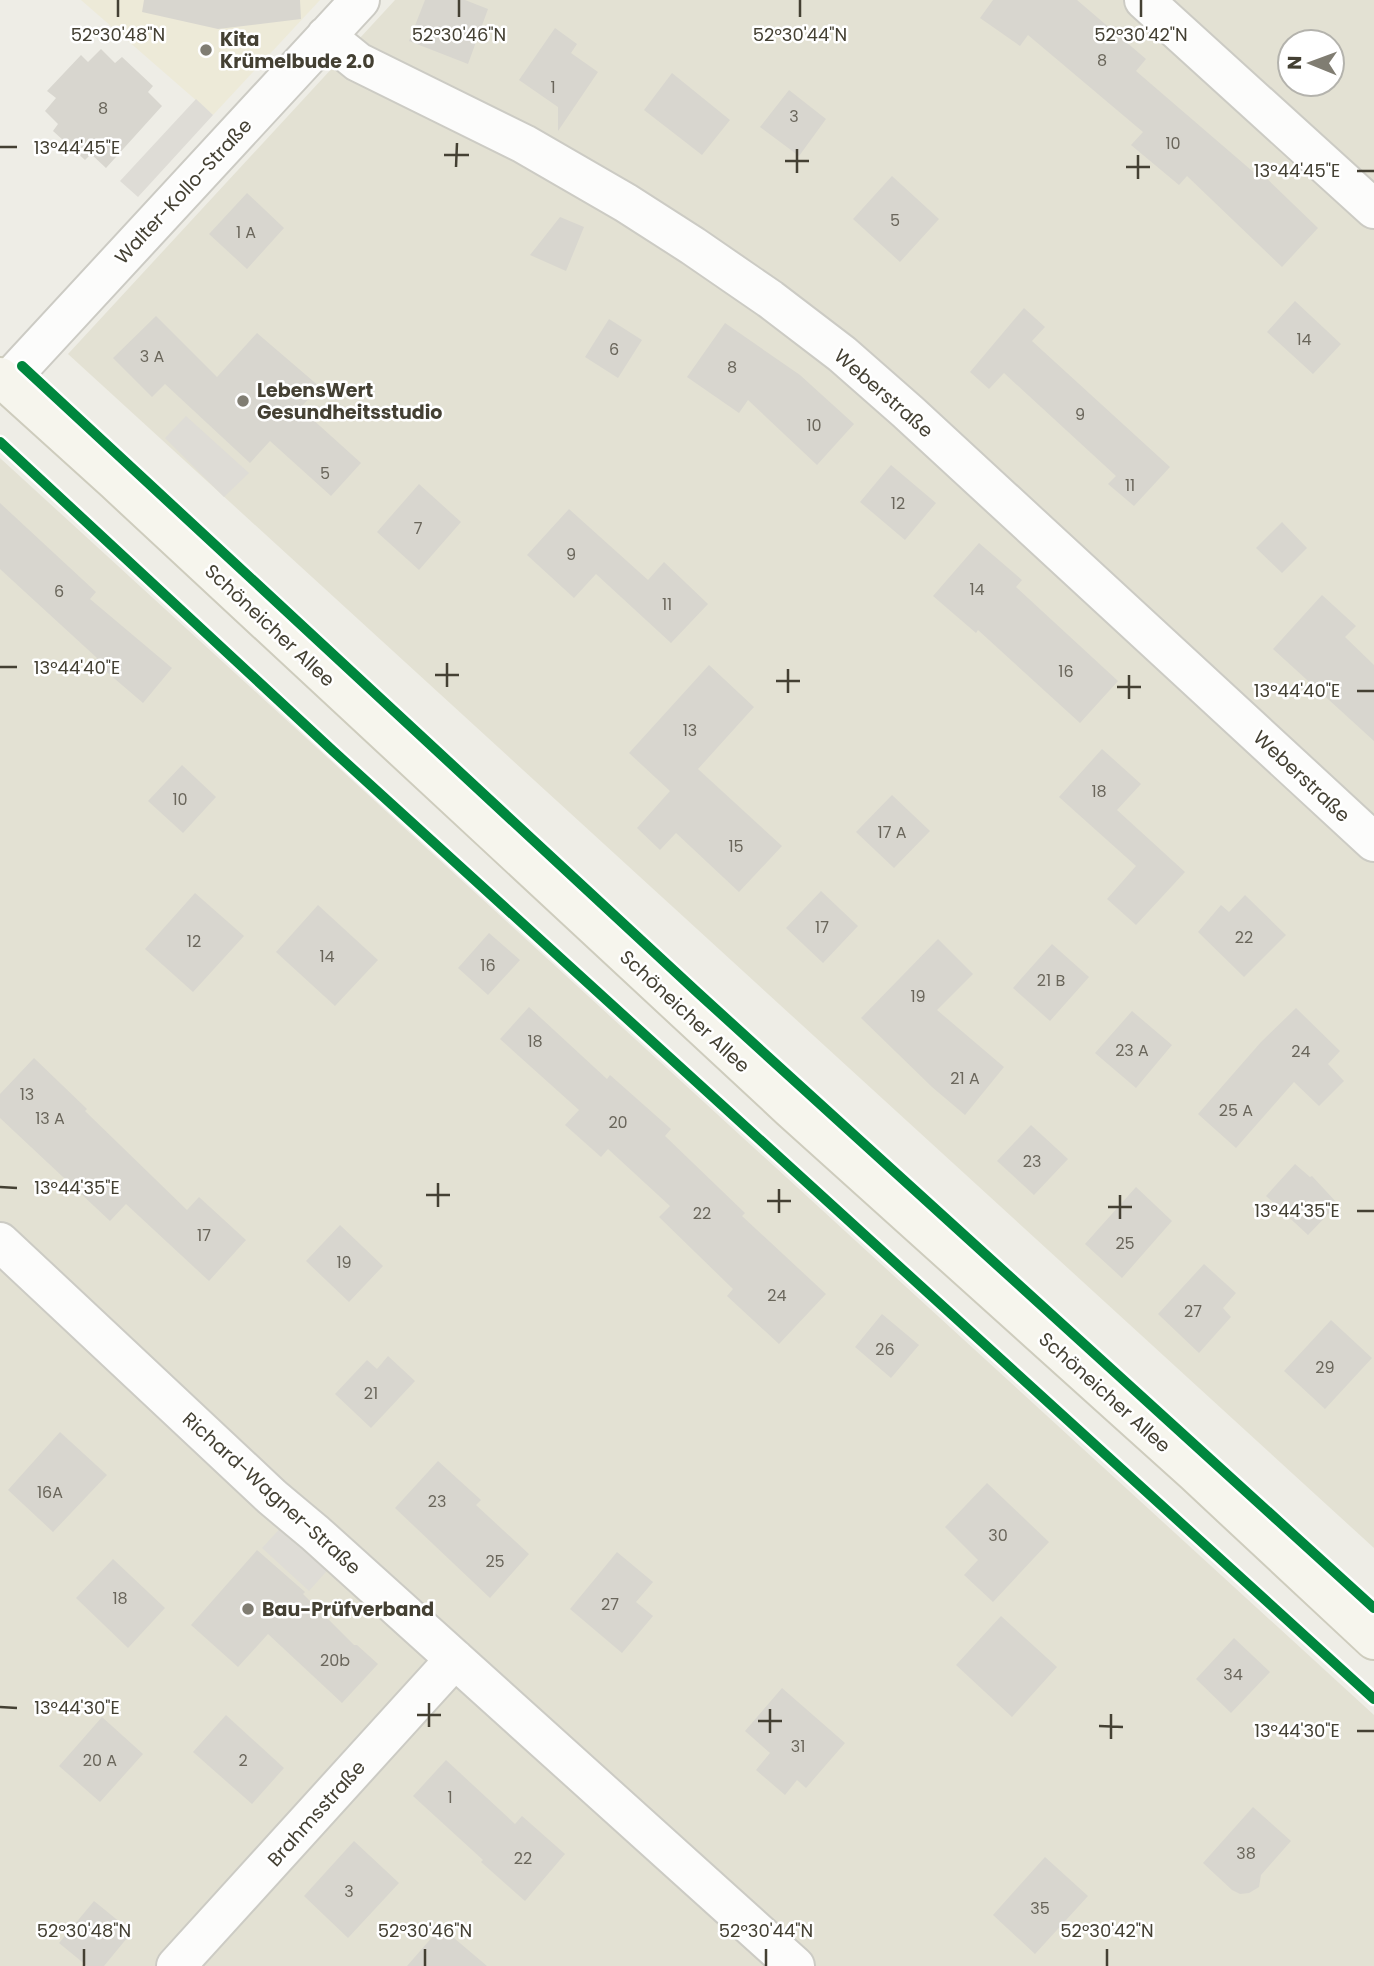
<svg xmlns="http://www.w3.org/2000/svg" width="1374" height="1966" viewBox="0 0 1374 1966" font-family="Poppins,sans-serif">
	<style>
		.residential { fill: #e3e1d3; fill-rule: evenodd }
		.education { fill: #edead8 }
		.parking { fill: #dedcd6 }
		.building { fill: #d8d6cf }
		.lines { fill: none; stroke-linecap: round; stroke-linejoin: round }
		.street-casing { stroke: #cccbc4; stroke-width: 42 }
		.secondary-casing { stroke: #ceccbd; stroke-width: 42 }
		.street { stroke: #fcfcfb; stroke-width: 38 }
		.secondary { stroke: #f6f5ed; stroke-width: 38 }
		.cycleway-casing { stroke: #fff; stroke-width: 15 }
		.cycleway { stroke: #00873e; stroke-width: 10 }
		.ticks { fill: none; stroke: #444033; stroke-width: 2.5 }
		.poi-dot { fill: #807d72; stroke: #fff; stroke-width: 2.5 }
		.labels { text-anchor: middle; stroke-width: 5; stroke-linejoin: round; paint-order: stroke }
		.number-label { font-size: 16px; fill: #6a665b }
		.poi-label { font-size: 19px; font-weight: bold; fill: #444033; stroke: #fff; text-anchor: start }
		.street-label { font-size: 19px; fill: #444033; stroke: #fff }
		.ticks-label { font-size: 18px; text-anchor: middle; fill: #444033; stroke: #fff; stroke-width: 5; stroke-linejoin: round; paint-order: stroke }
	</style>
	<rect width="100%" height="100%" fill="#eeede6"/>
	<path class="residential" d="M395,0H1374V1548L68,354ZM1290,42H1332V84H1290Z
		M0,458L1374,1715V1966H0Z"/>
	<path class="education" d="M81,0H320L213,115Z"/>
	<path class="parking" d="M196,99L213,115L138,197L120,181Z
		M186,416L249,473L224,497L165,438Z
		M286,1522L333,1564L309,1591L262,1548Z"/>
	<path class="building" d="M144,0H300L301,19L218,29L142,12Z
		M425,0H465L488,9L468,64L409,41Z
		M993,0H1077L1146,59L1136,71L1258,176L1261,173L1318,228L1282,267L1187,176L1179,185L1131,145L1143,132L1028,35L1020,46L980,18Z
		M555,28L577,44L571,53L598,72L558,131V107L519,80Z
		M101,49L115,63L122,57L153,86L148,92L162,106L106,168L91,154L85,160L53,131L58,124L45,111L56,98L47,91L81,55L88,62Z
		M672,73L730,120L702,155L644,110Z
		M789,90L826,119L799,156L760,127Z
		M892,176L939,219L900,262L853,219Z
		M247,193L284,228L247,269L209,234Z
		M560,217L584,227L566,271L530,255Z
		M1295,301L1341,344L1313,374L1267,332Z
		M1024,308L1045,327L1032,341L1170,467L1134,506L1108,484L1116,476L1004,373L989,389L970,372Z
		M156,316L217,377L257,333L320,387L300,408L361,463L331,496L270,441L250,463L165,384L152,397L113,358Z
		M609,319L642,340L618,378L585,357Z
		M725,323L800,375L854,424L817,465L748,400L739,413L687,377Z
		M891,465L936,503L905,540L860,502Z
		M419,484L461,522L419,570L377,532Z
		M0,503L96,592L90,599L172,668L143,703L94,661L97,658L0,569Z
		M569,509L648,580L664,562L708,604L671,643L596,574L574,598L527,555Z
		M1282,522L1307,548L1282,573L1256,548Z
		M979,543L1022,580L1016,587L1118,681L1080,723L978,630L976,633L933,596Z
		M1322,595L1356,626L1345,637L1374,665V741L1273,649Z
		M709,665L754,707L698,769L782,846L739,892L676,833L660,850L637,828L670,791L629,753Z
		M1102,749L1141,784L1117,810L1185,872L1136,925L1107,899L1136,866L1059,797Z
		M182,765L216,797L183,833L148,801Z
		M892,795L930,831L894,868L856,832Z
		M821,891L858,926L823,963L786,928Z
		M195,893L244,936L193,992L145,949Z
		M1245,895L1286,935L1244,977L1198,932L1221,905L1229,912Z
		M318,905L378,960L335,1006L276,952Z
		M489,933L520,960L488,995L458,968Z
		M938,939L973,974L937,1010L1004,1067L965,1115L932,1087L861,1018Z
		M1052,944L1089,977L1050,1021L1013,988Z
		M529,1007L607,1079L610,1075L671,1129L665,1136L745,1213L742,1216L826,1294L779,1344L727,1296L733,1289L659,1217L670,1206L608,1149L601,1157L565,1125L579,1110L500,1039Z
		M1296,1008L1340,1051L1328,1064L1344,1081L1319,1106L1294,1082L1236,1148L1198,1114L1261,1042Z
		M1132,1011L1172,1045L1136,1088L1095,1053Z
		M34,1058L87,1109L85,1111L187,1210L199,1197L246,1240L209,1281L126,1204L110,1221L0,1118V1094Z
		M1031,1125L1068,1159L1034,1195L997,1161Z
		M1295,1164L1310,1177L1312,1176L1338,1204L1308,1235L1266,1196Z
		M1136,1187L1172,1221L1122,1278L1085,1244Z
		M340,1225L383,1266L349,1302L306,1261Z
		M1204,1264L1236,1293L1223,1308L1231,1317L1199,1353L1158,1314Z
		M882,1314L919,1345L891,1378L855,1347Z
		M1331,1320L1372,1358L1325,1409L1284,1371Z
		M388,1356L415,1381L371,1428L335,1394L367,1360L377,1369Z
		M60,1432L107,1475L53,1532L8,1490Z
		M438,1461L481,1500L476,1505L529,1554L490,1598L395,1508Z
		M987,1483L1049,1542L993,1602L964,1575L978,1560L945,1527Z
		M257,1550L305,1592L303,1594L354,1645H357L378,1664L342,1703L268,1634L238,1667L191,1625Z
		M617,1552L653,1582L636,1602L653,1616L622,1653L570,1609Z
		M113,1559L165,1608L128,1648L76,1598Z
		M1001,1616L1057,1667L1012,1717L956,1665Z
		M1234,1638L1270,1672L1231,1713L1196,1679Z
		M782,1688L845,1743L806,1788L797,1780L785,1795L756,1770L770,1753L745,1731Z
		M226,1715L284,1768L252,1804L193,1752Z
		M102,1717L143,1754L100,1802L59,1766Z
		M446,1760L515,1824L522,1816L565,1854L525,1901L481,1862L483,1860L413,1796Z
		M1253,1807L1291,1841L1261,1875L1259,1887L1249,1893L1240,1894L1232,1890L1203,1863Z
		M354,1841L399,1883L348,1938L304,1896Z
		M1045,1857L1088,1896L1035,1954L993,1915Z
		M94,1901L132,1932L104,1966H87L59,1943Z
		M441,1927L487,1966H407Z"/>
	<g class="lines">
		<defs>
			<path id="street" d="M1144,0L1374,209
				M326,36L358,62L524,144L626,203L693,246L770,299L842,354L908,412L1374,842
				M6,383L360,0
				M0,1242L272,1497L315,1533L795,1966
				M176,1966L455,1659"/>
			<path id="secondary" d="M0,377L115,481L791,1109L1195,1473L1374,1640"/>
		</defs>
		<use href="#street" class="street-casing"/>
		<use href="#secondary" class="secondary-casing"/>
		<use href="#street" class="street"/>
		<use href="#secondary" class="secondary"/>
		<defs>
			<path id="cycleway" d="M22,366L697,992L1374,1608
				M0,442L332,750L1374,1699"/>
		</defs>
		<use href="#cycleway" class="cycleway-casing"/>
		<use href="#cycleway" class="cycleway"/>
	</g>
	<path class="ticks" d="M118,17V0M459,17V0M800,17V0M1141,17V0M0,147H17M444,155H469M785,161H809M456,167L457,143M1126,167H1150M1357,171H1374M797,173V149M1138,179V155M0,667H17M435,675H459M776,681H800M447,687V663M1117,687H1141M1357,691H1374M788,693V669M1129,699V675M0,1187L17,1188M426,1195H450M767,1201H791M438,1207V1183M1108,1207H1132M1357,1211H1374M779,1213V1189M1120,1219V1195M0,1707L17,1708M417,1715H441M758,1721H782M1099,1726L1123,1727M429,1727V1703M1357,1731H1374M770,1733V1709M1111,1739V1714M84,1966V1949M425,1966V1949M766,1966V1949M1107,1966V1949"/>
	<g class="poi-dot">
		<circle cx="206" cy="50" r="7"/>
		<circle cx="243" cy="401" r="7"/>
		<circle cx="248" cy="1609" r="7"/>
	</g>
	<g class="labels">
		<g class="number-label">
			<text x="1102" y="66">8</text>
			<text x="553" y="93">1</text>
			<text x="103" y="114">8</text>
			<text x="794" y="122">3</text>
			<text x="1173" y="149">10</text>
			<text x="895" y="226">5</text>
			<text x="246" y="238">1 A</text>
			<text x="1304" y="345">14</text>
			<text x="614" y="355">6</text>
			<text x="152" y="362">3 A</text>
			<text x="732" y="373">8</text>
			<text x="1080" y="420">9</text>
			<text x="814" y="431">10</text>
			<text x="325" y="479">5</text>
			<text x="1130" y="491">11</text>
			<text x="898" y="509">12</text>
			<text x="418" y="534">7</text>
			<text x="571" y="560">9</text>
			<text x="977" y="595">14</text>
			<text x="59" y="597">6</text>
			<text x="667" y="610">11</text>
			<text x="1066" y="677">16</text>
			<text x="690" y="736">13</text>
			<text x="1099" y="797">18</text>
			<text x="180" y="805">10</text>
			<text x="892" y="838">17 A</text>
			<text x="736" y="852">15</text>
			<text x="822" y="933">17</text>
			<text x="1244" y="943">22</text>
			<text x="194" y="947">12</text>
			<text x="327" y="962">14</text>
			<text x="488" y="971">16</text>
			<text x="1051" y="986">21 B</text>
			<text x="918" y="1002">19</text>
			<text x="535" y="1047">18</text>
			<text x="1132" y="1056">23 A</text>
			<text x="1301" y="1057">24</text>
			<text x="965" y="1084">21 A</text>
			<text x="27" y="1100">13</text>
			<text x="1236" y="1116">25 A</text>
			<text x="50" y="1124">13 A</text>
			<text x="618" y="1128">20</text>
			<text x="1032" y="1167">23</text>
			<text x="702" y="1219">22</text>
			<text x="204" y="1241">17</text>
			<text x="1125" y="1249">25</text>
			<text x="344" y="1268">19</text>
			<text x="777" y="1301">24</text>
			<text x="1193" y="1317">27</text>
			<text x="885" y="1355">26</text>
			<text x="1325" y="1373">29</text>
			<text x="371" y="1399">21</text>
			<text x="50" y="1498">16A</text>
			<text x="437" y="1507">23</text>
			<text x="998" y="1541">30</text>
			<text x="495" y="1567">25</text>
			<text x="120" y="1604">18</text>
			<text x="610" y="1610">27</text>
			<text x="335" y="1666">20b</text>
			<text x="1233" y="1680">34</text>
			<text x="798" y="1752">31</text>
			<text x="100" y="1766">20 A</text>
			<text x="243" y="1766">2</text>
			<text x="450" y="1803">1</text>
			<text x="1246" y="1859">38</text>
			<text x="523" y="1864">22</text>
			<text x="349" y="1897">3</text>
			<text x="1040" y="1914">35</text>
		</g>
		<g class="poi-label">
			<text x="220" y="46">Kita<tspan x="220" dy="22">Krümelbude 2.0</tspan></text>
			<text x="257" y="397">LebensWert<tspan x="257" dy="22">Gesundheitsstudio</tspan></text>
			<text x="262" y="1616">Bau-Prüfverband</text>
		</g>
		<g class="street-label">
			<text transform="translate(183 191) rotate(-47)" y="7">Walter-Kollo-Straße</text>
			<text transform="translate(884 393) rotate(41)" y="7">Weberstraße</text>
			<text transform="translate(270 625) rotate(43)" y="7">Schöneicher Allee</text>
			<text transform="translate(1302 776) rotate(43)" y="7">Weberstraße</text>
			<text transform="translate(685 1011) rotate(43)" y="7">Schöneicher Allee</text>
			<text transform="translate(1105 1392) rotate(42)" y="7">Schöneicher Allee</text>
			<text transform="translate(272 1493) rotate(42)" y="7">Richard-Wagner-Straße</text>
			<text transform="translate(316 1813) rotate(-48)" y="7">Brahmsstraße</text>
		</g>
	</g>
	<g class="ticks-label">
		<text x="118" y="41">52°30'48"N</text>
		<text x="459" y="41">52°30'46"N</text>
		<text x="800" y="41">52°30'44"N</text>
		<text x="1141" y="41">52°30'42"N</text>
		<text x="77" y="154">13°44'45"E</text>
		<text x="1297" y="177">13°44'45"E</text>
		<text x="77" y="674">13°44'40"E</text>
		<text x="1297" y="697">13°44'40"E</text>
		<text x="77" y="1194">13°44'35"E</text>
		<text x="1297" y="1217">13°44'35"E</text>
		<text x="77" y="1714">13°44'30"E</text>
		<text x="1297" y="1737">13°44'30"E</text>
		<text x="84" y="1937">52°30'48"N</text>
		<text x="425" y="1937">52°30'46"N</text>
		<text x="766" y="1937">52°30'44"N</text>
		<text x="1107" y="1937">52°30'42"N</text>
	</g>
	<g transform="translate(1311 63) rotate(271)"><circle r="33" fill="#ffffff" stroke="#b4b3ad" stroke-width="2"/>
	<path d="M0-5L12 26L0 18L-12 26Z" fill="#807d72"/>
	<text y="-10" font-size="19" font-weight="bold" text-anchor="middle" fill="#444033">N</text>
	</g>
</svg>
